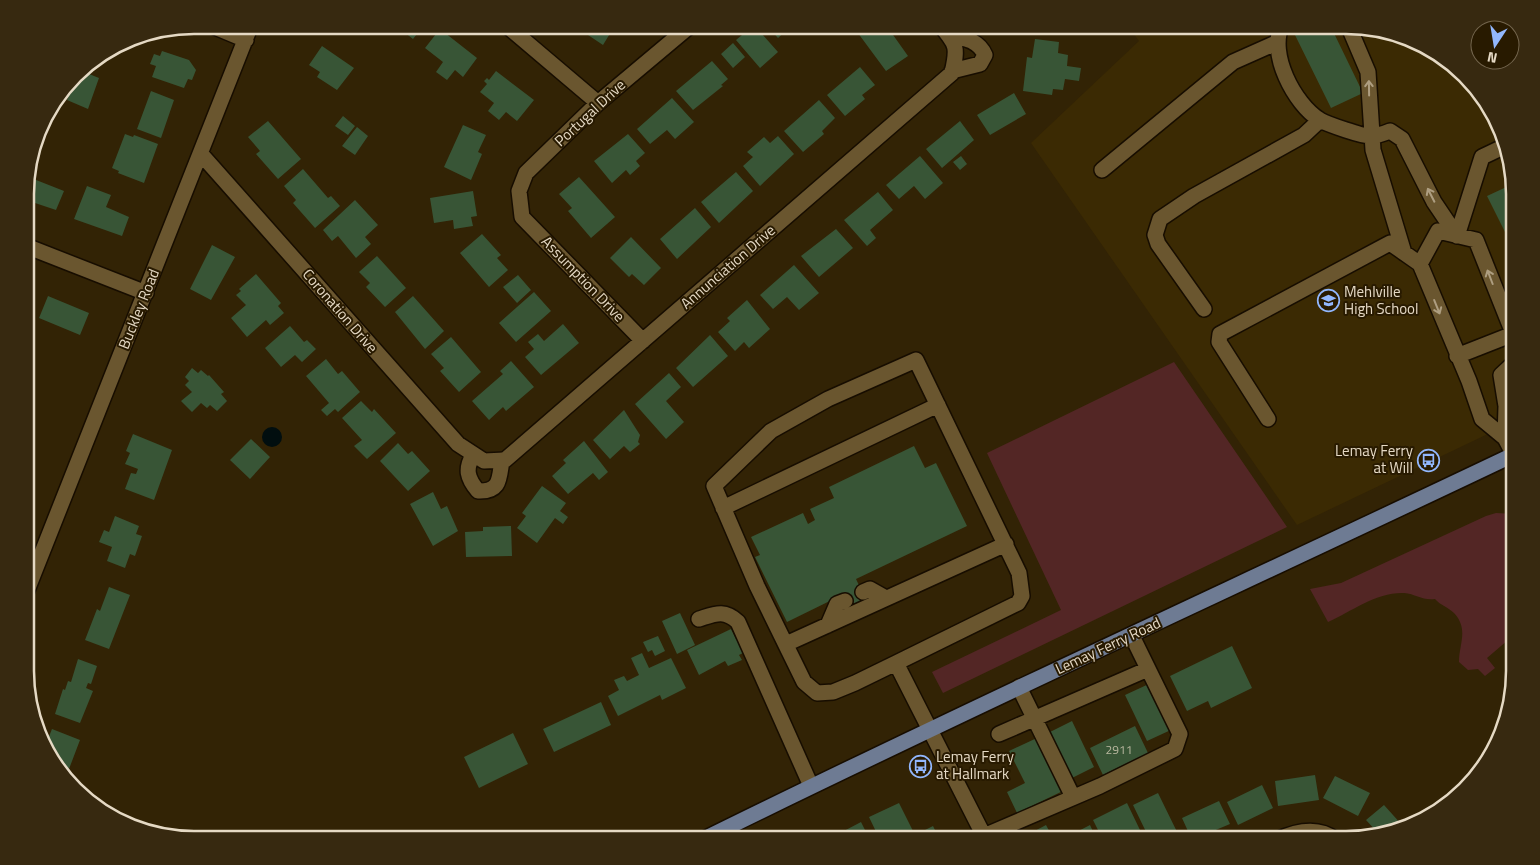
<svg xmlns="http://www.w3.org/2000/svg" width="1540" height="865" viewBox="0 0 1540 865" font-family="'Titillium Web',sans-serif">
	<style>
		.built { fill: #3b2a03 }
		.green { fill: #532625 }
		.water { fill: #010e0f }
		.building { fill: #385536 }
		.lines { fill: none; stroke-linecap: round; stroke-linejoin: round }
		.minor-casing { stroke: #170d00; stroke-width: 18 }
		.major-casing { stroke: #170d00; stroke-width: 18 }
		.minor { stroke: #6a562f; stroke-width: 15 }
		.major { stroke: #6e7b93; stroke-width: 15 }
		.oneway { stroke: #ae9e81 }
		.labels { text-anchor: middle; stroke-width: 4; stroke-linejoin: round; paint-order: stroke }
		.number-label { font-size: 12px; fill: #bab8a0 }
		.street-label { font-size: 15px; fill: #e5d9c4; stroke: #281a00 }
		.poi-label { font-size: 15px; fill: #e5d9c4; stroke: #281a00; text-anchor: start }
		.rim { fill: none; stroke: #e5d9c4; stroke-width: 2.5 }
	</style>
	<rect width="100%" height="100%" fill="#322305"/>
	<path class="built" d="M1127,25H1347L1431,47L1487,100L1515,182V421L1297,525L1031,143L1139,41Z"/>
	<path class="green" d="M1174,362L1287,527L943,693L932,672L1061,610L987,453Z
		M1496,513L1515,514V634L1487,658L1495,668L1485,676L1478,669L1468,670L1459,662C1459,644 1469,629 1454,613C1448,607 1440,605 1435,599C1423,601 1416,594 1404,593C1377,592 1352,611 1328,622L1310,589L1341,583L1486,516Z"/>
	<path class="water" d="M262 437a10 10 0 1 1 20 0a10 10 0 1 1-20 0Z"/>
	<path class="building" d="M395,25H424L413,39Z
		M573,25H611L614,27L603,45Z
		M754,25L778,52L760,68L736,40Z
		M766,25H795L799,30L793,35L788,29L778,38Z
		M852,25H886L908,56L886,71Z
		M1015,25H1033L1027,33Z
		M1314,25H1330L1363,93L1331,108L1295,35Z
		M440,29L477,58L463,77L455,70L447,80L436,72L443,62L425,48Z
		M1035,39L1059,42L1058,53L1068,55L1067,66L1081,68L1079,81L1065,79L1063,90L1053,89L1052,95L1023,91L1027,57L1032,58Z
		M733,43L745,57L733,68L721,54Z
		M322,46L354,68L337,90L317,77L320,72L309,65Z
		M162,51L189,60L196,70L192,80L188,79L184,88L152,77L156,66L150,64L154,54L160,56Z
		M712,61L728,79L721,85L723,86L693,110L676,91Z
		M860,67L875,85L862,95L865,99L845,116L827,95Z
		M82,68L90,71L89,74L99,78L88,109L67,100L70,92L64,90Z
		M496,71L534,100L517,121L506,112L499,120L488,111L494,103L480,92L487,84L484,81L487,78L489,80Z
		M151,91L174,100L161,138L137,129Z
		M1014,93L1026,114L990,135L977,115Z
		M672,98L694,122L675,139L667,130L650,144L637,129Z
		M819,100L835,118L822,131L824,134L803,152L784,131Z
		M343,116L355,126L348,135L335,126Z
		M268,121L301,159L278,179L256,154L260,151L248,137Z
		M960,121L974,140L942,168L926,149Z
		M463,125L486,135L478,152L482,154L471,180L444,167Z
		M357,127L368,136L355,155L342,146Z
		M125,134L133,137L134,135L158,144L144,183L118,173L119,171L112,168Z
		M628,134L645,153L636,161L640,166L630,175L626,170L612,183L594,161Z
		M778,136L794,154L760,186L743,166L753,157L747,152L764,137L770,143Z
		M920,156L943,183L925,199L914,186L899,199L886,185Z
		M961,156L967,164L960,170L953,162Z
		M303,169L328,198L331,196L340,206L315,228L293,203L296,200L284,186Z
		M736,172L753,191L719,223L701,202Z
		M26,176L64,191L56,210L26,200Z
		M579,177L615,217L591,238L568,211L572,208L559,194Z
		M1515,183V233L1507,236L1487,196Z
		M87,186L111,195L106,207L129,217L122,236L74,219Z
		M473,191L477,216L471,217L473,226L454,229L453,220L434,223L430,198Z
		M878,192L893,210L870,230L876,238L867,246L844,220Z
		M355,200L378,225L365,237L371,244L356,258L338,236L332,241L323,230Z
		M695,208L711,227L677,259L660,239Z
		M836,229L853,248L819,277L801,256Z
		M482,234L501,255L497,258L508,270L489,287L460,253Z
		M631,237L661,268L644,285L632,274L629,277L610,258Z
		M212,245L235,257L211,300L190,289Z
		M377,256L406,288L385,307L366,287L370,283L359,272Z
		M794,265L819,293L799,310L787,297L773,309L760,295Z
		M256,274L281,303L278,306L284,313L270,325L266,320L247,337L231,318L246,305L236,295L241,291L239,289Z
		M518,275L531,290L517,303L503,287Z
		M534,292L551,311L516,342L499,323Z
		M48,296L89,313L80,335L39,318Z
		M413,296L444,331L425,349L395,312Z
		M747,300L770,329L749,348L744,342L735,351L718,332L730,321L727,318Z
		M563,324L579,343L541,375L525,357L534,349L528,342L538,334L544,341Z
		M290,326L304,342L307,340L316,349L302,362L295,355L281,367L265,348Z
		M710,335L728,356L693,387L676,368Z
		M451,337L481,372L459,392L440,371L444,368L431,354Z
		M326,359L338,374L342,371L360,392L338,412L335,409L327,416L321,410L329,403L306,376Z
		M511,361L534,387L506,411L503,407L489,420L472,401L503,374L500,371Z
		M192,368L198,373L201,370L208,376L209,375L224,392L221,394L227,401L217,411L210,405L207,408L201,403L192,412L181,401L192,392L185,385L189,381L185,377Z
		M669,373L681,387L666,401L684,422L666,439L635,404Z
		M361,401L372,412L374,409L396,433L367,459L354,446L362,440L342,418Z
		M624,410L640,435L638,442L640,444L630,452L624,446L610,459L593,440Z
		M133,434L172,450L154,500L125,489L131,473L136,474L138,469L125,464L130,453L126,451Z
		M251,439L270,457L250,479L230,460Z
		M584,441L608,472L599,480L593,473L568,494L552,476L566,463L563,460Z
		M398,443L408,454L412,451L430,471L408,491L380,461Z
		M914,446L925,468L936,463L967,526L856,579L866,600L849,609L842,595L787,622L755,557L760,555L751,537L803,513L808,524L815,520L810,509L834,498L829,487Z
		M542,486L566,503L560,511L568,517L563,524L555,518L537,543L517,528L526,516L522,513Z
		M433,492L441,509L447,506L458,531L433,546L410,504Z
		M115,516L139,526L136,534L142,536L135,556L130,554L125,568L107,561L112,547L99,542L104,530L109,532Z
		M511,526L512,556L466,557L465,532L483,531V527Z
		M109,587L130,595L109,649L85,640L97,609L100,611Z
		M680,613L695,645L677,654L662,621Z
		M731,629L736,639L740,637L747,651L739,655L742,660L728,666L725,661L699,675L687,650Z
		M658,636L665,651L655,656L652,650L648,652L643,642Z
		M1232,646L1252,688L1211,708L1208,701L1187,711L1170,676Z
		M642,653L649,668L671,658L686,688L662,700L660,695L618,716L608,696L619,690L614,680L624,676L627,681L639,675L631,658Z
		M78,659L97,666L91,684L88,683L86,688L93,691L80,723L55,714L63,689L65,690L68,681L71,682Z
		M1151,683L1173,729L1147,741L1125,695Z
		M601,702L611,725L554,752L543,729Z
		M1072,721L1094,767L1068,780L1046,734Z
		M1135,726L1148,753L1103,775L1090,748Z
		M52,729L80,740L69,769L63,767L61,772L54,765L46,744Z
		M513,733L528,764L479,788L464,757Z
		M1039,737L1065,790L1017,813L1007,792L1025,783L1009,751Z
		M1315,775L1319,800L1278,806L1275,781Z
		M1335,776L1370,793L1358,816L1323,798Z
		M1262,785L1273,808L1238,825L1227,802Z
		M1158,793L1181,840H1150L1133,805Z
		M1219,801L1230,824L1192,840L1182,818Z
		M899,803L915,835L933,826L940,840H880L869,817Z
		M1127,803L1140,830L1120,840H1103L1093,820Z
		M1384,805L1402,825L1378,833L1366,820Z
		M861,822L870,840H846L842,832Z
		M1046,825L1054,840H1032L1029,834Z
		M1090,825L1097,840H1066L1065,838Z"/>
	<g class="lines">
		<defs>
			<path id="minor" d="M210,25L246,40
				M506,25L598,103
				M1282,25C1268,53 1294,104 1320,120C1327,124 1364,137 1371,136C1377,136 1385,133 1390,131L1402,139L1434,202L1457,236
				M1348,25L1368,72L1373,150L1404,253
				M950,37C964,37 979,41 985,55L980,64L952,71
				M201,154L458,444L484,461L505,460L952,73C958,47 957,45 940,25
				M1102,170L1233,62L1278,42
				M1457,236L1482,157L1503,147
				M26,246L146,293
				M1204,309L1158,244L1155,235L1160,219L1194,196L1304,135L1320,120
				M1515,338L1476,240L1438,231L1420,264L1469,381L1482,419L1505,438L1515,457
				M643,341L522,217L519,191L526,173L598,103L691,25
				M1457,356L1513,334
				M1268,419L1219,342L1220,334L1390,243L1420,264
				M1505,438L1506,406L1501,375L1515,362
				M473,455C465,469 467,478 478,491C501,492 499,478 502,460
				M723,508L938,405
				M863,592L870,589L886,598
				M26,593L251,25
				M699,619C715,614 724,609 738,622L811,786
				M828,625L837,604L845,601
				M786,644L1006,544
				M896,663L855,683L833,692L817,693L804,682L757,586L714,486L771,431L828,399L916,360L1019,573L1022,596L1018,603L896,663L986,840
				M1019,687L1073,797
				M999,734L1148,669
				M984,836L1100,786L1175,749L1180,734L1132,636
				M1277,840C1296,831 1318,826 1336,840"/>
			<path id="major" d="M702,840C971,707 1244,583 1515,454"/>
		</defs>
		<use href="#minor" class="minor-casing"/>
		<use href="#major" class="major-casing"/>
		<use href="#minor" class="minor"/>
		<use href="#major" class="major"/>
	</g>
	<defs><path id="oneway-shaft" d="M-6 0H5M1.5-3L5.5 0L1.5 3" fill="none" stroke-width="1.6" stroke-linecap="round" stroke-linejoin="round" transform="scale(1.25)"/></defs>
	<g class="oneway">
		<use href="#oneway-shaft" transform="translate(1369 88) rotate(-91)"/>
		<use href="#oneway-shaft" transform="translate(1431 195) rotate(-117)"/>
		<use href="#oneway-shaft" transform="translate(1490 277) rotate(-111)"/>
		<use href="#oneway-shaft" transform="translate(1437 307) rotate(68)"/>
	</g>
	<defs>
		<symbol id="school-ring" viewBox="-11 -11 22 22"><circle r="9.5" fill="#281a00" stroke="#92b7fd" stroke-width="1.5"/><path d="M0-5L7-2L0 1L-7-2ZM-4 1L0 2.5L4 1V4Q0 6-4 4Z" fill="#92b7fd"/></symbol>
		<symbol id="bus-ring" viewBox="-11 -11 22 22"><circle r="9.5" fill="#281a00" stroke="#92b7fd" stroke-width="1.5"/><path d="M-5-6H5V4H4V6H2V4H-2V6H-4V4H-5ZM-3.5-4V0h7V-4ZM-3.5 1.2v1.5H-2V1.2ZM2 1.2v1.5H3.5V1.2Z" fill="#92b7fd"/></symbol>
	</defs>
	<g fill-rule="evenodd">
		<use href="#school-ring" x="1316" y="288" width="25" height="25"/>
		<use href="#bus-ring" x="1416" y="448" width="25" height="25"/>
		<use href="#bus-ring" x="908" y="754" width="25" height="25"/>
	</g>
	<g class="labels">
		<g class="number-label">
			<text x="1119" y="754">2911</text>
		</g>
		<g class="street-label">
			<text transform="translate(590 113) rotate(-43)" y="5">Portugal Drive</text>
			<text transform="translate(728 267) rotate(-41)" y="5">Annunciation Drive</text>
			<text transform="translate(583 279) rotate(46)" y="5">Assumption Drive</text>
			<text transform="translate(139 309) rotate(-68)" y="5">Buckley Road</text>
			<text transform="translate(340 311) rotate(49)" y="5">Coronation Drive</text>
			<text transform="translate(1108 646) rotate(-25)" y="5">Lemay Ferry Road</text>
		</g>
		<g class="poi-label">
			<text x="1344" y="297">Mehlville<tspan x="1344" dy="17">High School</tspan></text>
			<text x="1413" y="456" text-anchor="end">Lemay Ferry<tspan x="1413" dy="17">at Will</tspan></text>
			<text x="936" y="762">Lemay Ferry<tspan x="936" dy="17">at Hallmark</tspan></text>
		</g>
	</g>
	<path d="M0 0H1540V865H0ZM194 34H1346A160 160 0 0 1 1506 194V671A160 160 0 0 1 1346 831H194A160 160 0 0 1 34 671V194A160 160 0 0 1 194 34Z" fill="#372910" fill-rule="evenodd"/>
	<path class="rim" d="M194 34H1346A160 160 0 0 1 1506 194V671A160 160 0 0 1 1346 831H194A160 160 0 0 1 34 671V194A160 160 0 0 1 194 34Z"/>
	<g transform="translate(1495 45) rotate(192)"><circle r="24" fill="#281a00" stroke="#74664e"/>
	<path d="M0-4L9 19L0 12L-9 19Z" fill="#92b7fd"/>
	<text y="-8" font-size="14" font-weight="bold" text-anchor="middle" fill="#e5d9c4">N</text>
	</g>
</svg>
